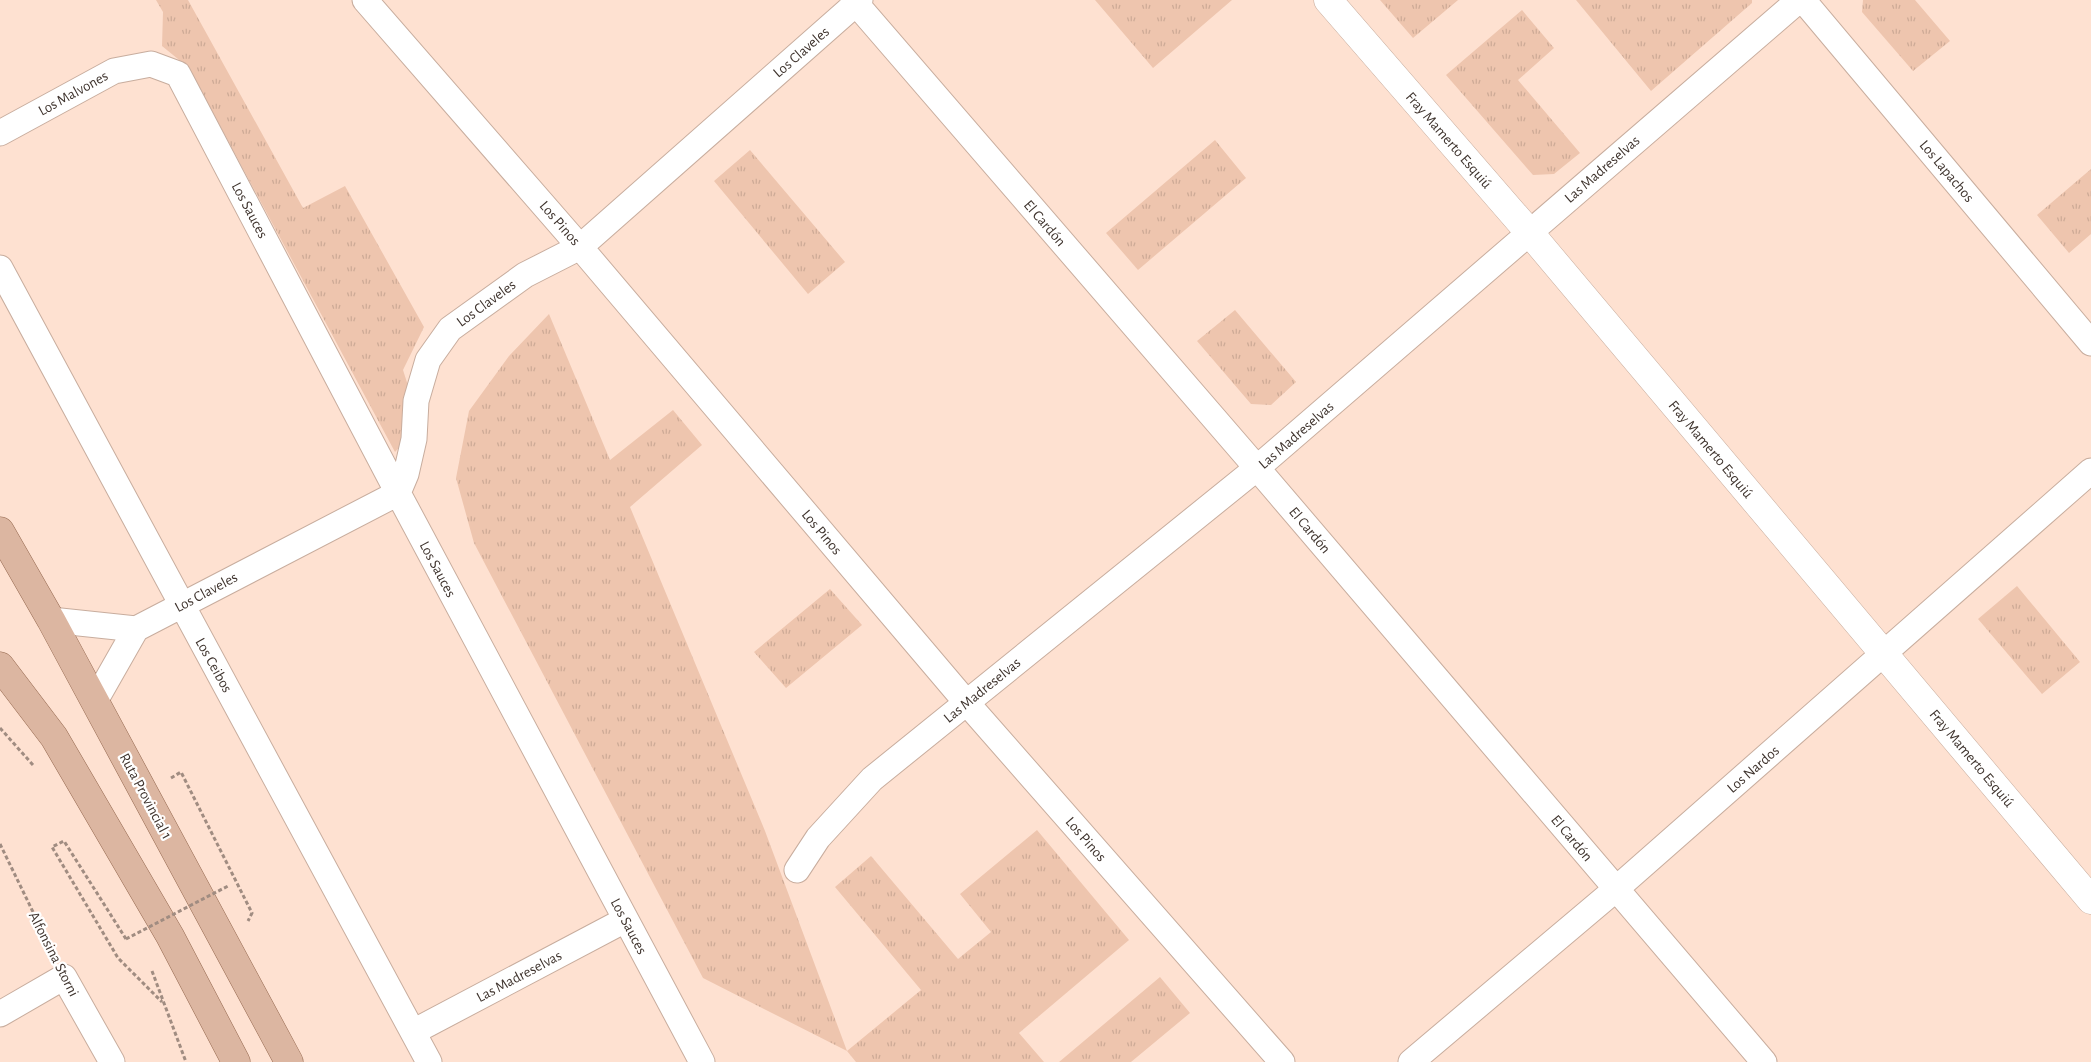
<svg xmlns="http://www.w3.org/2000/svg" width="2091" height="1062" viewBox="0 0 2091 1062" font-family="'Alegreya Sans',sans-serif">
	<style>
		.grass { fill: url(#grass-tufts) }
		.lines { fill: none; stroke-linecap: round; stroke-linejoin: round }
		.street-casing { stroke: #c8ad9e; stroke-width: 27 }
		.secondary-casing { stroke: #c8ad9e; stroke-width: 29 }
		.primary-casing { stroke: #956950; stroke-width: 29 }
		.path { stroke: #a08c81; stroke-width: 3; stroke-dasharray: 4 2.5; stroke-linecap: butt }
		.street { stroke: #fff; stroke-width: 25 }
		.secondary { stroke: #fff; stroke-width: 28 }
		.primary { stroke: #dcb6a1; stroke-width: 28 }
		.path-bridge { stroke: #a08c81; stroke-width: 3; stroke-dasharray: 4 2.5; stroke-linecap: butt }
		.labels { text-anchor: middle; stroke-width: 4.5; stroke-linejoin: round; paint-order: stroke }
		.street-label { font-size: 15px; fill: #3f342e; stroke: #fff }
	</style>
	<defs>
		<pattern id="grass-tufts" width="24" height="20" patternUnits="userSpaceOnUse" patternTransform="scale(1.25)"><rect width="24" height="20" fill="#eec5ae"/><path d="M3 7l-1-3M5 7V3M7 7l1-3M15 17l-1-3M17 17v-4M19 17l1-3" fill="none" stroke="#cdaa96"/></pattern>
	</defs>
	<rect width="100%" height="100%" fill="#fee1d1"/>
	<path class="grass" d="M156,0H188L303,208L345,186L424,327L403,370L412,398L406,440L395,452L189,68L162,46L163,12Z
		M1095,0H1232L1153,68Z
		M1380,0H1458L1413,38Z
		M1576,0H1752V3L1651,91Z
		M1863,0H1915L1950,41L1913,71L1862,12Z
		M1522,10L1554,48L1518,80L1580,153L1554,174L1533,175L1446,75Z
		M1215,140L1246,178L1138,270L1106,233Z
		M750,150L845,262L808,294L714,181Z
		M2091,169V234L2069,253L2037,215Z
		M1235,310L1296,382L1271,405L1251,404L1197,341Z
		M549,314L610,460L673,410L702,445L630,507L765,831L847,1051L921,990L835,887L871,856L958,959L991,932L960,894L1037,830L1129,940L1019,1033L1044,1062H856L847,1051L703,978L474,543L456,478L469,411L509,356Z
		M2017,586L2080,662L2042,694L1978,619Z
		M830,589L862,625L786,688L754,652Z
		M1160,977L1190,1013L1131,1062H1059Z"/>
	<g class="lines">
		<defs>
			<path id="street" d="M365,0L580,247L966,702L1282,1062
				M853,0L1257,468L1764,1062
				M1803,0L2091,343
				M0,133L114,71L151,64L178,74L398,493L702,1062
				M0,268L429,1062
				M51,620L136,629
				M95,701L136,629L398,493L406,474L414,439L416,401L428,360L450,329L525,275L580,247L860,0
				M797,870L818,838L872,779L1257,468L1799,0
				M0,1014L64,977L112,1062
				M413,1032L625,920
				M1411,1062L1616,889L2091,471"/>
			<path id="secondary" d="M1328,0L1529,232L2091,900"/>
			<path id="primary" d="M0,531L51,620L289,1062
				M0,666L54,737L170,936L236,1062"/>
		</defs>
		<use href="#street" class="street-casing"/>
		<use href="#secondary" class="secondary-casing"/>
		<use href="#primary" class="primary-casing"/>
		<path class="path" d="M0,728L33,765
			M171,778L181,772L252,913L248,921
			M0,844L52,951
			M126,939L64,841L52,847L118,958L162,1002
			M152,971L186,1062"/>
		<use href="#street" class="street"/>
		<use href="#secondary" class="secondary"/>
		<use href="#primary" class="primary"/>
		<path class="path-bridge" d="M126,939L228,886"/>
	</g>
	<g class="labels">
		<g class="street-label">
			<text transform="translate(801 52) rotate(-41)" y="5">Los Claveles</text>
			<text transform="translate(73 93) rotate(-29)" y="5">Los Malvones</text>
			<text transform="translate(1449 140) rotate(49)" y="5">Fray Mamerto Esquiú</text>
			<text transform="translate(1602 169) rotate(-41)" y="5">Las Madreselvas</text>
			<text transform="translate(1947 171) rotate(50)" y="5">Los Lapachos</text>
			<text transform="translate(250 210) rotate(62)" y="5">Los Sauces</text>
			<text transform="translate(560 223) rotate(49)" y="5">Los Pinos</text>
			<text transform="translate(1045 223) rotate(49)" y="5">El Cardón</text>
			<text transform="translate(486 303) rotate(-36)" y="5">Los Claveles</text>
			<text transform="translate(1296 435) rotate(-41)" y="5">Las Madreselvas</text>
			<text transform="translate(1711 449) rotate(50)" y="5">Fray Mamerto Esquiú</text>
			<text transform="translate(1310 530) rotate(50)" y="5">El Cardón</text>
			<text transform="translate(822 532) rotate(50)" y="5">Los Pinos</text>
			<text transform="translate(438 569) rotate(62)" y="5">Los Sauces</text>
			<text transform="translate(206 592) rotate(-28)" y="5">Los Claveles</text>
			<text transform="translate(214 665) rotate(61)" y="5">Los Ceibos</text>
			<text transform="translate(982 690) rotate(-39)" y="5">Las Madreselvas</text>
			<text transform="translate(1972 758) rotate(50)" y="5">Fray Mamerto Esquiú</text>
			<text transform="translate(1753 769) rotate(-41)" y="5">Los Nardos</text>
			<text transform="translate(146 796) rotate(62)" y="5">Ruta Provincial 1</text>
			<text transform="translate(1572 838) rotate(50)" y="5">El Cardón</text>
			<text transform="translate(1086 839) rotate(49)" y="5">Los Pinos</text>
			<text transform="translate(629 926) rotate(62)" y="5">Los Sauces</text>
			<text transform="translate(54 954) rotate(63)" y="5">Alfonsina Storni</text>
			<text transform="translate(519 976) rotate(-28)" y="5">Las Madreselvas</text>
		</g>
	</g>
</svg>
